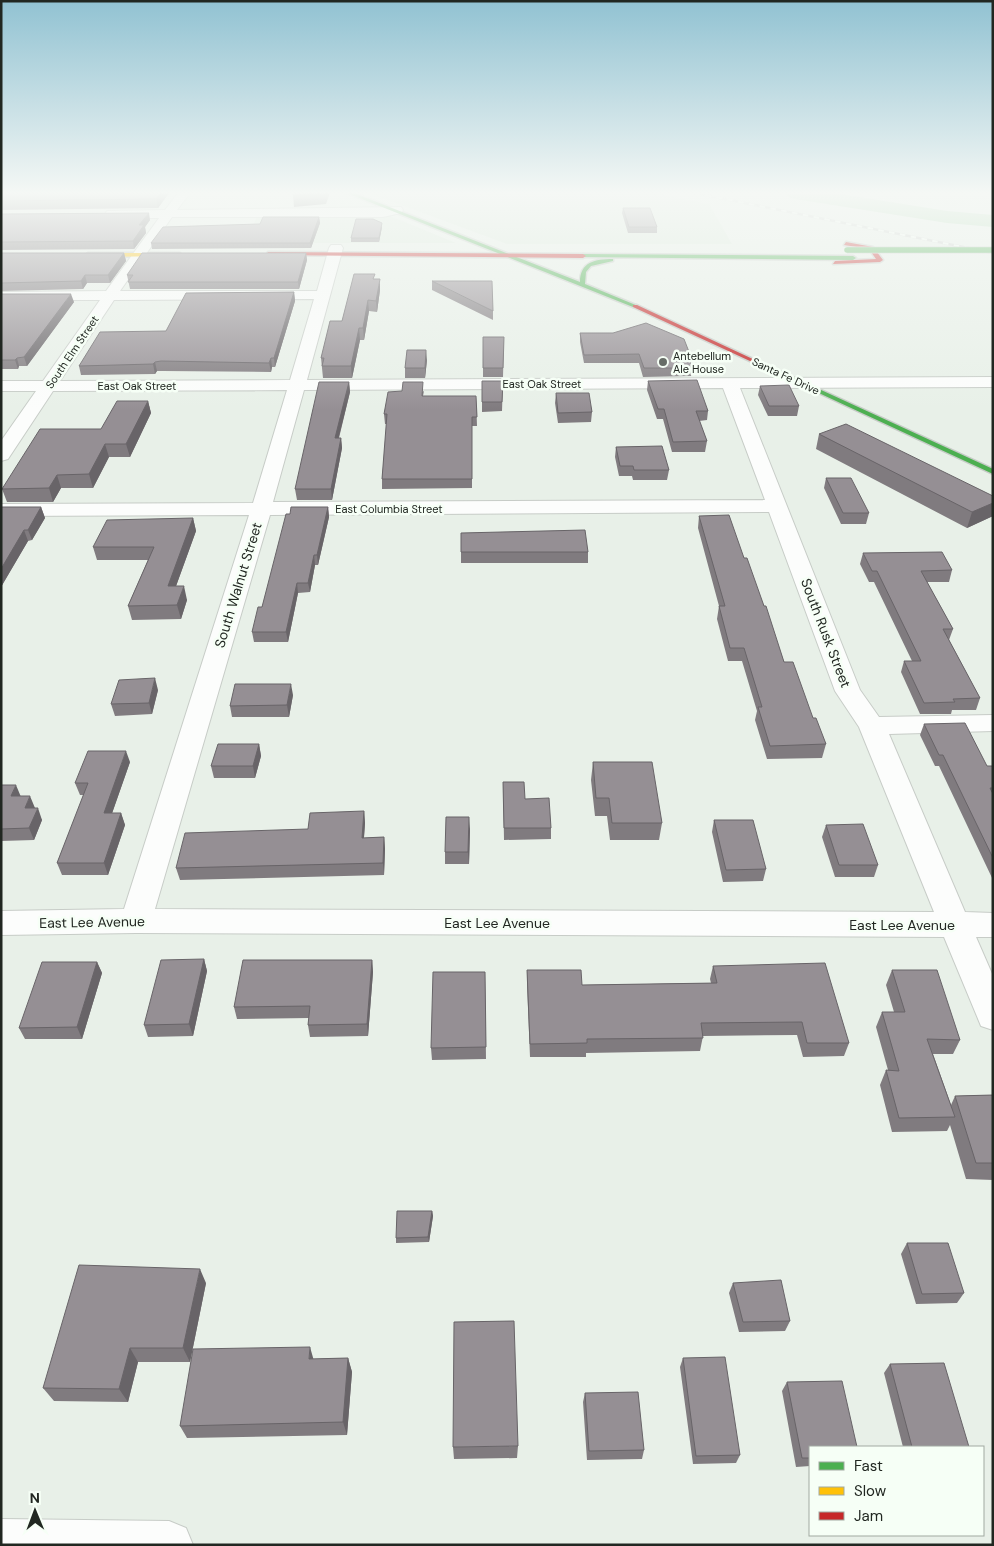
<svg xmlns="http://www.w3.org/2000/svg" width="994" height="1546" viewBox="0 0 994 1546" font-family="'DM Sans',sans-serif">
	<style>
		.built { fill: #dbeadb }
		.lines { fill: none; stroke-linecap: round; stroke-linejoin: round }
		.river { fill: #afd8b1; fill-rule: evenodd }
		.street-casing { stroke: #c7ccc7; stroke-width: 2 }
		.fast-casing { stroke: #c7ccc7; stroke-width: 3 }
		.slow-casing { stroke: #c7ccc7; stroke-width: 3 }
		.jam-casing { stroke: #c7ccc7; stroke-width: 3 }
		.street { fill: #fcfdfc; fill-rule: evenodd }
		.fast { fill: #4caf50; fill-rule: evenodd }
		.slow { fill: #ffc107; fill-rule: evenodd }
		.jam { fill: #c62828; fill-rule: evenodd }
		.rail-casing { stroke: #cdd0cd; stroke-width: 2.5 }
		.rail { stroke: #f6fff6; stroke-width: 2; stroke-dasharray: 5.5; stroke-linecap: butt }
		.fast-bridge-casing { stroke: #c6cac6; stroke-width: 7; stroke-linecap: butt }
		.fast-bridge { stroke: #4caf50; stroke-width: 5.5 }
		.wall { fill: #807b7f }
		.shaded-wall { fill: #686468 }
		.building { fill: #958f94; stroke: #686468 }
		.poi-dot { fill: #676d67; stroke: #f6fff6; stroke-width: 2 }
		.labels { text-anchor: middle; stroke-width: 5; stroke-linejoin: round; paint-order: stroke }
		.far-street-label { font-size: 11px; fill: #212721; stroke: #f6fff6 }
		.far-poi-label { font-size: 11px; fill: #212721; stroke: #f6fff6; text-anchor: start }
		.street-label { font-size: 14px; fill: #212721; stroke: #f6fff6 }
	</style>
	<rect width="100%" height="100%" fill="#e8f0e8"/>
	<path class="built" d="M369,193H653L709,204L732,244H507Z
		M390,216L456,243H244L257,217Z"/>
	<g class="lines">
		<path class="river" d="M786,193H834L947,211L993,215V227L947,223L795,199L788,197Z"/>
		<defs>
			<path id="street" d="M178,193H190L177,210L401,207L403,210L401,213L383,217H172L120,291H317L329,248L331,245H341L343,248L307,380L993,377V387L740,388L860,690L879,717L993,715V731L889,734L965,912L993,913V937H976L993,976V1030L981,1026L944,937L136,933L1,935V911L124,909L249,515L1,516V504L253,503L287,390L53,391L8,459L1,461V441L36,391H1V381H43L100,300H1V292L106,291L159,218H111L105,214L107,211L165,210ZM314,299L290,380L60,381L114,300ZM723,388L765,500L273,502L304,390ZM769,512L835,691L859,727L934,912L155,909L270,515Z
				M1,1519L169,1521L186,1528L193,1545H1Z"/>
			<path id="fast" d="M347,193H354L580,282C580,262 595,259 613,259V261L591,266L586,272L585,284L638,306L633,307Z
				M583,254L853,256L856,258L853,260L581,257Z
				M778,372H782L993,469V474L778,374Z"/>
			<path id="slow" d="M180,253L182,256L88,257L85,255L88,253Z"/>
			<path id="jam" d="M846,242L873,247L883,260L880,262L833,264L835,261L876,259L869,249L844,245Z
				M268,252L583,254L586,256L583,258L266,255Z
				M633,305H637L783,373L778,374L633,307Z"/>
		</defs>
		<use href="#street" class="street-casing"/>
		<use href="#fast" class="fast-casing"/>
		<use href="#slow" class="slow-casing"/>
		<use href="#jam" class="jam-casing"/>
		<use href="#street" class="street"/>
		<use href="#fast" class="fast"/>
		<use href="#slow" class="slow"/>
		<use href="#jam" class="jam"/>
		<defs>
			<path id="rail" d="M695,193L993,253"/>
		</defs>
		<use href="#rail" class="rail-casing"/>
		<use href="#rail" class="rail"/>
		<defs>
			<path id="fast-bridge" d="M847,250H993"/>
		</defs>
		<use href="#fast-bridge" class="fast-bridge-casing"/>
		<use href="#fast-bridge" class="fast-bridge"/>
	</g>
	<path class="wall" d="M1,193H169L158,208L1,210Z
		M623,208L657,227V233H628L622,213Z
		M1,214L150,220L145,227L146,233L134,249L1,250Z
		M319,217L320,223L311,248L152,249L151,243Z
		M382,227L379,242H351V238Z
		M1,253H124L126,261L110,283H87L83,289L1,291Z
		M306,253L307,260L299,289H130L127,275Z
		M375,279L380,290L377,312L369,311L364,340H360L352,378H323L321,358L342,321Z
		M432,281L493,311V320L432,290Z
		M294,292L295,301L275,367H272L271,372L163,371H157L155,374L81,375L79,366L166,331Z
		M1,294L74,302L27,366H19L18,369H1Z
		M580,333L691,357L690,362L692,368L691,376L643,377L639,363H584L580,342Z
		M483,337H504L503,377H483Z
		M427,360L425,378H405V368Z
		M482,381H503L502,411L482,412Z
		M648,381L708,411L707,420L699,421L707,441L705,452H672L663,419H657L647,390Z
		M349,382L350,392L339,438H341L342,448L332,500H297L295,489Z
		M760,386L799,406L797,416H768L758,395Z
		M424,391L423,396H476L477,426H472V488L382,489V479L387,424H385L384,414Z
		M556,393L592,412L591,422L558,423L555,403Z
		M148,401L151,413L130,457H109L93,488H61L53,502H7L2,489Z
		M819,434L993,496V516L967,528L816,449Z
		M616,447L669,470L667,480H633L632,476H619L615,457Z
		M826,478L869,513L866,524H841L824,488Z
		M1,507H41L45,518L32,540L28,541L1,587Z
		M328,507L329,517L318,565H315L310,592L298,593L288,642H254L252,632L262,607L290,514Z
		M699,516L744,558L764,606L784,662L826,744L822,758L767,759L755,720L757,711L742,661H728L717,619L719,606L698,528Z
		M193,518L196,531L176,586L187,600L181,619L132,620L128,606L148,560H97L93,547Z
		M461,533L588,552V563H461Z
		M863,553L952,570L949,582H927L953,629L949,640L980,698L976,710H952L951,714H920L901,672L904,661H912L874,582H869L860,564Z
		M158,690L152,714L115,716L111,704Z
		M293,695L289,717H232L230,706Z
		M924,724L987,766H993V880L939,766H935L920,735Z
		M259,744L261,756L255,778H214L211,766Z
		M130,762L112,813H121L125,825L108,875H62L57,863L84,795H80L75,783Z
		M593,762L662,823L659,840H610L607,816H595L591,780Z
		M503,782L525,799L551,828V839L504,840Z
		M1,785L20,796L34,808L42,820L34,840L1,841Z
		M364,811L365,823L364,838L384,837L385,849L384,875L180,880L176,868L308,829Z
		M714,820L766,869L763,881L723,882L712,832Z
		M826,825L878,865L874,877H835L822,837Z
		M470,829L469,864H445V852Z
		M204,959L207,971L193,1036L148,1037L144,1025Z
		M372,960L373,972L368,1036L310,1037L308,1025L309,1018L237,1019L234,1007Z
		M97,962L102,973L82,1039H25L19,1028Z
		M713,966L849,1043L844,1056L803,1057L797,1035L703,1036L700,1051L586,1053V1057H530L527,984V970L582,985L711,983L710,979Z
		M892,970L960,1040L953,1054H933L951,1105L955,1096L993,1095V1180L966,1179L950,1125L947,1131L892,1132L880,1085L886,1070H888L876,1027L882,1012H894L886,985Z
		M485,972L486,1059L432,1060L431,1048Z
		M432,1211L433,1216L429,1242L396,1243V1238Z
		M907,1243L964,1293L957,1303L916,1304L901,1254Z
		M206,1283L190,1362H138L128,1402L54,1401L43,1388Z
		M733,1283L790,1321L785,1331L739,1332L729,1293Z
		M348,1358L352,1372L347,1435L187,1438L180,1426L313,1359Z
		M683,1358L740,1455L736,1463L693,1464L680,1367Z
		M890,1364L969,1447H903L884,1373Z
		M787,1382L810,1447V1466L796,1467L782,1391Z
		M585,1393L644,1450L642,1459L587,1460L583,1402Z
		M518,1446L517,1458L454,1459L453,1447Z"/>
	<path class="shaded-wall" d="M161,193H169L158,208L156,199Z
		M320,193H330L326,204L294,207L293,195Z
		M149,213L150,220L145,227L146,233L134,249L133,241L139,225Z
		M319,217L320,223L311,248L310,243Z
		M382,223V227L379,242V238Z
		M124,253L126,261L110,283L108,275Z
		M306,253L307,260L299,289L298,282Z
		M85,275L87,283L83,289L81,281Z
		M380,279V290L377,312L376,301Z
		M294,292L295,301L275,367L274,358Z
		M71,294L74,302L27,366L24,357Z
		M368,300L369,311L364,340L363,328Z
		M359,328L360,340L352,378L351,366Z
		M426,350L427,360L425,378V368Z
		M17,358L19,366L18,369L15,360Z
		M271,358L272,367L271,372L269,363Z
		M155,362L157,371L155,374L153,364Z
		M349,382L350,392L336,448L335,438Z
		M148,401L151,413L130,457L126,444Z
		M341,438L342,448L332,500L331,489Z
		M105,444L109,457L93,488L89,474Z
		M57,475L61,488L53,502L49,488Z
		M993,503V516L967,528L972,512Z
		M41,507L45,518L32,540L28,530Z
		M328,507L329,517L318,565L317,555Z
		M193,518L196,531L171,600L168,586Z
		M24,530L28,541L1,587V569Z
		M314,555L315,565L310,592L308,583Z
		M297,583L298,593L288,642L286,632Z
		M184,586L187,600L181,619L177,605Z
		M155,678L158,690L152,714L149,703Z
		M291,684L293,695L289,717L287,705Z
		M259,744L261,756L255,778L253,766Z
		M126,751L130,762L108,825L104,813Z
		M16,785L21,797L11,796Z
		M30,796L35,808H25Z
		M38,808L42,820L34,840L29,828Z
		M364,811L365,823L363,849L362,838Z
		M121,813L125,825L108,875L104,863Z
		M469,817L470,829L469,864L468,852Z
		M384,837L385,849L384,875L383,863Z
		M204,959L207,971L193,1036L189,1024Z
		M372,960L373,972L368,1036L367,1024Z
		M97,962L102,973L82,1039L77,1027Z
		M432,1211L433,1216L429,1242L428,1237Z
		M200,1269L206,1283L190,1362L183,1348Z
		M310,1347L314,1361L309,1359Z
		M130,1348L138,1362L128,1402L119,1389Z
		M348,1358L352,1372L347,1435L343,1422Z"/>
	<path class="building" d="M1,193H161L156,199L1,201Z
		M294,193H320L293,195Z
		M623,208H650L657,227H629Z
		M149,213L139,225H144L133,241L1,242V214Z
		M263,217H319L310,243H151L163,227L260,224Z
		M356,219H373L382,223L379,238H351Z
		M1,253H124L108,275H85L81,281L1,283Z
		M142,253H306L298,282H128L133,275H127Z
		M354,274H375L373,279H380L376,301L368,300L363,328H359L351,366H322L324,358H321L330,321H342Z
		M432,281H492L493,311Z
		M294,292L274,358H271L269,363L161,361L155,362L153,364L79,366L100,332L166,331L186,293Z
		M1,294H71L24,357L17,358L15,360H1Z
		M646,323L684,339L691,357H689L692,368H644L639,354L584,355L580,333H613Z
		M483,337H504L503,368H483Z
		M407,350H426L425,368H405Z
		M697,380L708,411H696L707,441L673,442L664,409H658L648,381Z
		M482,381H503L502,402H482Z
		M319,382H349L335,438H341L331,489H295Z
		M403,382H423L422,396H476L477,417H472V479H382L387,414H384L388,392L402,391Z
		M789,385L799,406H769L760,386Z
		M556,393H589L592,412L558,413Z
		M117,401H148L126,444H105L89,474L57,475L49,488L2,489L40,429H101Z
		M846,424L993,496V503L972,512L819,434Z
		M662,446L669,470H634L633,466H620L616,447Z
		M826,478H851L869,513H843Z
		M1,507H41L28,530H24L1,569Z
		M291,507H328L317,555H314L308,583H297L286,632H252L258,607H262L286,514H290Z
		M729,515L744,558H747L764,606H766L784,662H793L813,718H816L826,744L770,746L758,707H762L744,648H730L719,606H725L699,516Z
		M193,518L168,586H184L177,605L128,606L154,547H93L107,520Z
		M585,530L588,552H461V533Z
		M942,552L952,570L921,571L953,629H943L980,698L953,699L955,702L924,703L904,661H921L877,571H872L863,553Z
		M155,678L149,703L111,704L119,680Z
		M235,684H291L287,705L230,706Z
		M965,723L987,766H993V788H990L993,794V858L943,755H939L924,724Z
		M218,744H259L253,766H211Z
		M88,751H126L104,813H121L104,863H57L88,783H75Z
		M593,762H652L662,823H612L609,798H596Z
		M503,782H524L525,799L549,798L551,828H504Z
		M1,785H16L11,796H30L25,808H38L29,828L1,829Z
		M364,811L362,838L384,837L383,863L176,868L185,833L308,829L310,813Z
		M446,817H469L468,852H445Z
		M714,820H753L766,869L726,870Z
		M863,824L878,865H839L826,825Z
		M204,959L189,1024L144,1025L161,960Z
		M243,960H372L367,1024L308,1025L310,1006L234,1007Z
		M42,962H97L77,1027L19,1028Z
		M825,963L849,1043H807L802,1022L701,1023L703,1038L587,1039V1043L530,1044L527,970H581L582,985L717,983L713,966Z
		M892,970H937L960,1040L927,1039L955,1117L899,1118L886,1070L899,1071L882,1012H905Z
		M433,972H485L486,1047L431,1048Z
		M993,1095V1163H976L955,1096Z
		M397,1211H432L428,1237L396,1238Z
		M907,1243H948L964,1293L922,1294Z
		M79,1265L200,1269L183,1348H130L119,1389L43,1388Z
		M781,1280L790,1321L743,1322L733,1283Z
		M514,1321L518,1446L453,1447L454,1322Z
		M310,1347L309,1359L348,1358L343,1422L180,1426L193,1349Z
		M725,1357L740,1455L696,1456L683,1358Z
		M944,1363L969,1447H912L890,1364Z
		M842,1381L857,1447H810V1458H802L787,1382Z
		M638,1392L644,1450L589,1451L585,1393Z"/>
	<linearGradient id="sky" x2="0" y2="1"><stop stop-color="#91c2d2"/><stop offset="0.47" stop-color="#f5f8f5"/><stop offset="1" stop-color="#f5f8f5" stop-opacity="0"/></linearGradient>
	<rect width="994" height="410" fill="url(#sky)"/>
	<circle class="poi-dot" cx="663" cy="362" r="5"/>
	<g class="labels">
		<g class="far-street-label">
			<text transform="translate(72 352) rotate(-56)" y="4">South Elm Street</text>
			<text transform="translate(786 376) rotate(25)" y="4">Santa Fe Drive</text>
			<text x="542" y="388">East Oak Street</text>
			<text x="137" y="390">East Oak Street</text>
			<text x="389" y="513">East Columbia Street</text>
		</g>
		<g class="far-poi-label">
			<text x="673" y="360">Antebellum<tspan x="673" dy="13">Ale House</tspan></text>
		</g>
		<g class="street-label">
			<text transform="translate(238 585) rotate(-73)" y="5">South Walnut Street</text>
			<text transform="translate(826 633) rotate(69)" y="5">South Rusk Street</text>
			<text transform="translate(92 922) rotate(-1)" y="5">East Lee Avenue</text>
			<text x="497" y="928">East Lee Avenue</text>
			<text x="902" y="930">East Lee Avenue</text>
		</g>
	</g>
	<rect width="994" height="1546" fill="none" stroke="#212721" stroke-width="5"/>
	<rect x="809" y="1446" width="175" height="90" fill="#f6fff6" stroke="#a1a9a1"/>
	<rect x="819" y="1462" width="25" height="8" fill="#4caf50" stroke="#a1a9a1"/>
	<text x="854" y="1471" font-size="15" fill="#212721">Fast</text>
	<rect x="819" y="1487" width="25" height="8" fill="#ffc107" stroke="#a1a9a1"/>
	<text x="854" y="1496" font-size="15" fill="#212721">Slow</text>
	<rect x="819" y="1512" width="25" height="8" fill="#c62828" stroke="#a1a9a1"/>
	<text x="854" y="1521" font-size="15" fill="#212721">Jam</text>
	<g transform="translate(35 1511) rotate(359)" stroke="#f6fff6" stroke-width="4" paint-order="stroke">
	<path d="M0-4L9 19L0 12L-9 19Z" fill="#212721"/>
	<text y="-8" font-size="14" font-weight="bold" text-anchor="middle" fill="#212721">N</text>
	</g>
</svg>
